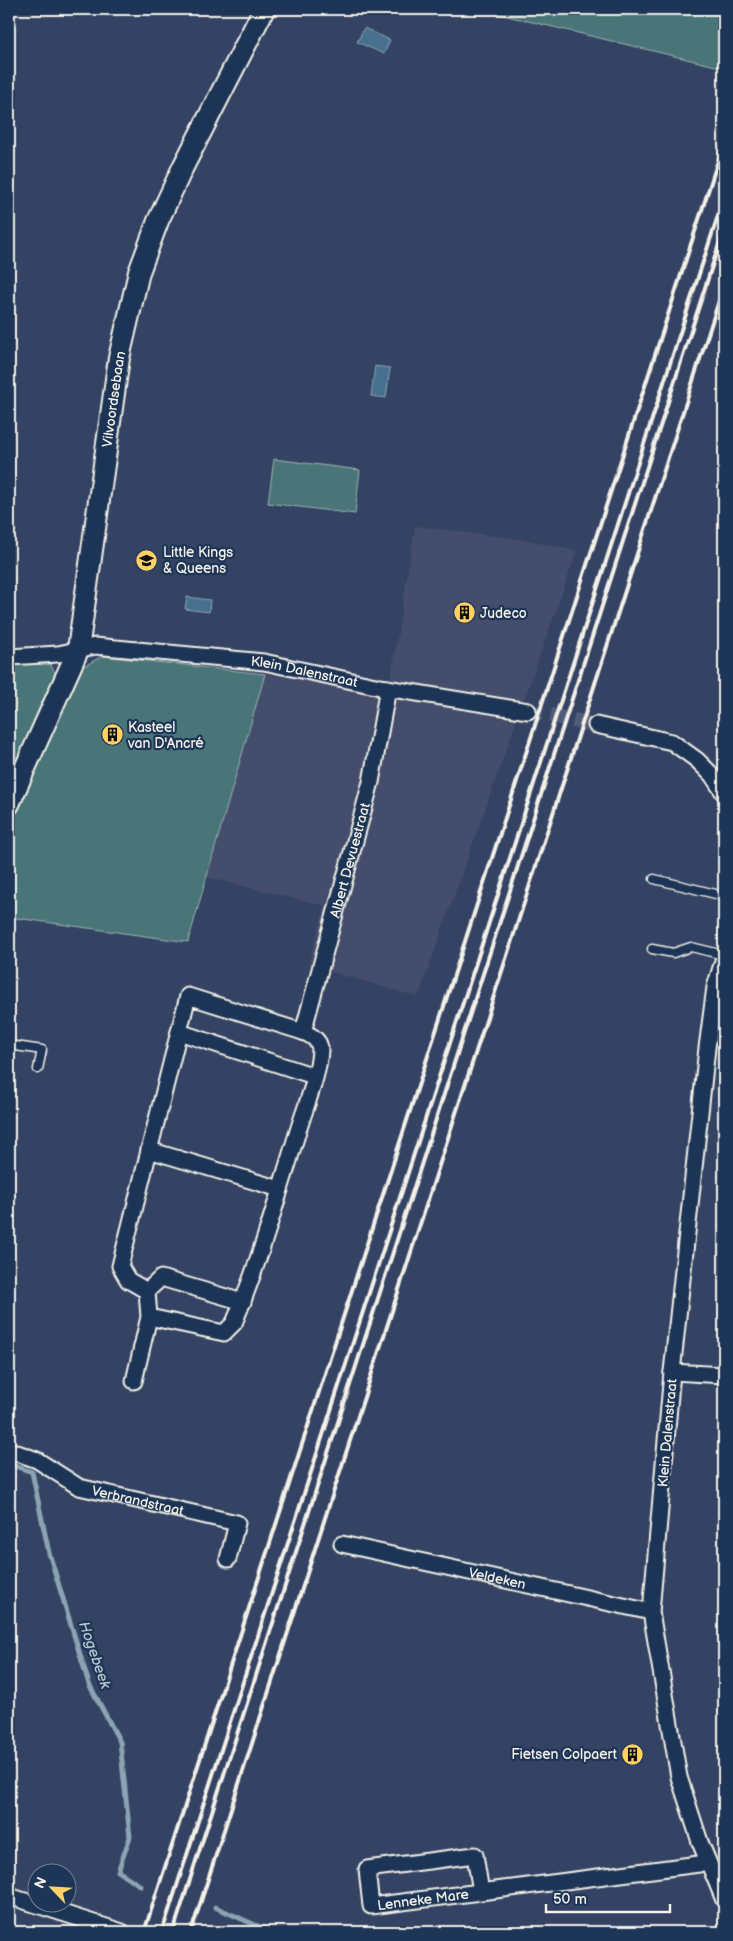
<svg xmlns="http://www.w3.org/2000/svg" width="733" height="1941" viewBox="0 0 733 1941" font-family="'Balsamiq Sans',sans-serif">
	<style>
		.built { fill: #444d6d }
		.green { fill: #4a7479; stroke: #9fb2b0 }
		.water { fill: #46708e; stroke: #8ca4b2 }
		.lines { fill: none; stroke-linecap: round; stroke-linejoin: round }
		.stream { stroke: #8ca4b2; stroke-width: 5 }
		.street-tunnel { stroke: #515d78; stroke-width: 15; stroke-dasharray: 15 8; stroke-linecap: butt }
		.lane-casing { stroke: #f4f1e8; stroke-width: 11 }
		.street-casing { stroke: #f4f1e8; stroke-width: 19 }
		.secondary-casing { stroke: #f4f1e8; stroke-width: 24 }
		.lane { stroke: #1d3557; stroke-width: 8 }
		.street { stroke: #1d3557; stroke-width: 15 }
		.secondary { stroke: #1d3557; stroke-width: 20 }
		.rail { stroke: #f4f1e8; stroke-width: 4 }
		.labels { text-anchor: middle; stroke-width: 4.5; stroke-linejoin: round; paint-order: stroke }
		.street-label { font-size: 14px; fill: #f4f1e8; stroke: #1d3557 }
		.poi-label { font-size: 14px; fill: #f4f1e8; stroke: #1d3557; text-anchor: start }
		.water-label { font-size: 15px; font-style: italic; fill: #b7c4c8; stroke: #1d3557 }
	</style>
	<rect width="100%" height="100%" fill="#344364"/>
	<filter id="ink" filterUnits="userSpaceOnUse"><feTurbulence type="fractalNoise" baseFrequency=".02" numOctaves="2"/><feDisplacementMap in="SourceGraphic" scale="10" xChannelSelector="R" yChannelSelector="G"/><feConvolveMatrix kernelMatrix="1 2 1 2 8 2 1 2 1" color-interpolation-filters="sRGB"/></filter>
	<g filter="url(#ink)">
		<path class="built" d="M415,526L526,540L577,551L418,997L308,965L325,906L207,877L265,674L386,694L391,676Z"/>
		<path class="green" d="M478,9H724V68Z
			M274,459L360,470L355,514L268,503Z
			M102,656L265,674L188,942L9,917V820L76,671Z
			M9,664H50L57,676L9,785Z"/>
		<path class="water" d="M364,28L390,40L384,54L357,42Z
			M375,366L390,368L386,398L371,396Z
			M187,597L210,600L209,612L185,609Z"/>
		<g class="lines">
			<path class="stream" d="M9,1464L32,1472L49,1553L89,1684L120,1742L130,1837L118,1871L141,1886
				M215,1907L271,1932"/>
			<path class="street-tunnel" d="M528,711L596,725"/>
			<defs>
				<path id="lane" d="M654,879L724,896
					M652,949L673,953L691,947L724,955
					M9,1045L42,1050L38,1069"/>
				<g id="street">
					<path id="s1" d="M9,657L58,654L95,646L264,662L380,687L528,711"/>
					<path d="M596,725L672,742L697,760L712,775L724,793"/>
					<path d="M724,958L715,987L707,1048L672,1372L651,1612L679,1777L700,1842L724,1900"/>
					<path d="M179,1032L314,1076"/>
					<path id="s2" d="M303,1032L371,782L388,688"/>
					<path d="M149,1150L280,1189"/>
					<path d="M147,1291L161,1278L243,1302"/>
					<path d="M672,1372L724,1375"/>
					<path d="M134,1381L149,1317L147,1291L128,1280L120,1266L188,996L303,1032C311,1035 320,1040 320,1050C319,1074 305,1108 298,1131C278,1195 260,1261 234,1323L224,1333L149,1317"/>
					<path id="s3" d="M9,1450L37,1460L79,1487L237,1523L228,1559"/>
					<path id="s4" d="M342,1544L651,1612"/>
					<path id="s5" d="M481,1892L475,1855L367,1869L371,1906L699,1864L707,1860"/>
					<path d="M9,1896L122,1932"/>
				</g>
				<g id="secondary">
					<path id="s6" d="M9,804L78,650L119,358L139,272L158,221L183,167L264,9"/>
				</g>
			</defs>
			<use href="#lane" class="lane-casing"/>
			<use href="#street" class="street-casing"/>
			<use href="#secondary" class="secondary-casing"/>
			<use href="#lane" class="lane"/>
			<use href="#street" class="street"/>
			<use href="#secondary" class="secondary"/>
			<path class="rail" d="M144,1932L724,142
				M162,1932L724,197
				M173,1932L724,229
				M191,1932L724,285"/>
		</g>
	</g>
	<defs>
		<symbol id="school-disc" viewBox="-11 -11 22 22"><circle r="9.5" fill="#ffd166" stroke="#1d3557"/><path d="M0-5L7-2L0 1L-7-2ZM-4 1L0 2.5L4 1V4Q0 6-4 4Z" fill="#111"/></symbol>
		<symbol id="building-disc" viewBox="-11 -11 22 22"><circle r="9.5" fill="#ffd166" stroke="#1d3557"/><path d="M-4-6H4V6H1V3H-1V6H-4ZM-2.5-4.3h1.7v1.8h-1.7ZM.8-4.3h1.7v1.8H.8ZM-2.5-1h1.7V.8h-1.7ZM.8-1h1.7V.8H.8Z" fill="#111"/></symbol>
	</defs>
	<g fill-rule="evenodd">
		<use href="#school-disc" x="134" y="548" width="25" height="25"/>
		<use href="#building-disc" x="452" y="600" width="25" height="25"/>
		<use href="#building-disc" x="100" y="722" width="25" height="25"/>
		<use href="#building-disc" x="620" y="1742" width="25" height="25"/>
	</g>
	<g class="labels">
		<g class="street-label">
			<text dy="5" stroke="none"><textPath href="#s6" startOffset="422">Vilvoordsebaan</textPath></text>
			<text dy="5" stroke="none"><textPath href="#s1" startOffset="298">Klein Dalenstraat</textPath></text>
			<text dy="5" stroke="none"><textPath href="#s2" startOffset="178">Albert Devuestraat</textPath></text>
			<text transform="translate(667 1433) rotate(-85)" y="5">Klein Dalenstraat</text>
			<text dy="5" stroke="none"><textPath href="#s3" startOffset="140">Verbrandstraat</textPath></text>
			<text dy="5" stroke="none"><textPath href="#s4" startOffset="159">Veldeken</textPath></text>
			<text dy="5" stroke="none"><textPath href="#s5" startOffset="236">Lenneke Mare</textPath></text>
		</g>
		<g class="poi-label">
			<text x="163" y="557">Little Kings<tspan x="163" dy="16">&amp; Queens</tspan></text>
			<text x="480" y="618">Judeco</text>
			<text x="128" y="732">Kasteel<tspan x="128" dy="16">van D'Ancré</tspan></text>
			<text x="617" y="1759" text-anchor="end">Fietsen Colpaert</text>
		</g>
		<g class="water-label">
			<text transform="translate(95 1655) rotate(71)" y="5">Hogebeek</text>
		</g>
	</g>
	<rect width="733" height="1941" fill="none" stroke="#1d3557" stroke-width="30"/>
	<rect x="15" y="15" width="703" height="1911" fill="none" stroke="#f4f1e8" stroke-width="2" filter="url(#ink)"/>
	<g transform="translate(52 1888) rotate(295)"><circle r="24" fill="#1d3557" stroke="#738091"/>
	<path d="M0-4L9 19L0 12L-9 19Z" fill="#ffd166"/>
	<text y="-8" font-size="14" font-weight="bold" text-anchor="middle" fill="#f4f1e8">N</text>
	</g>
	<path d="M546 1904v8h124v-8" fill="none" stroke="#f4f1e8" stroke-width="2.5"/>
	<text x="553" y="1904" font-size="15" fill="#f4f1e8" stroke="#1d3557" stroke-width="4" paint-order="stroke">50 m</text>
</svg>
